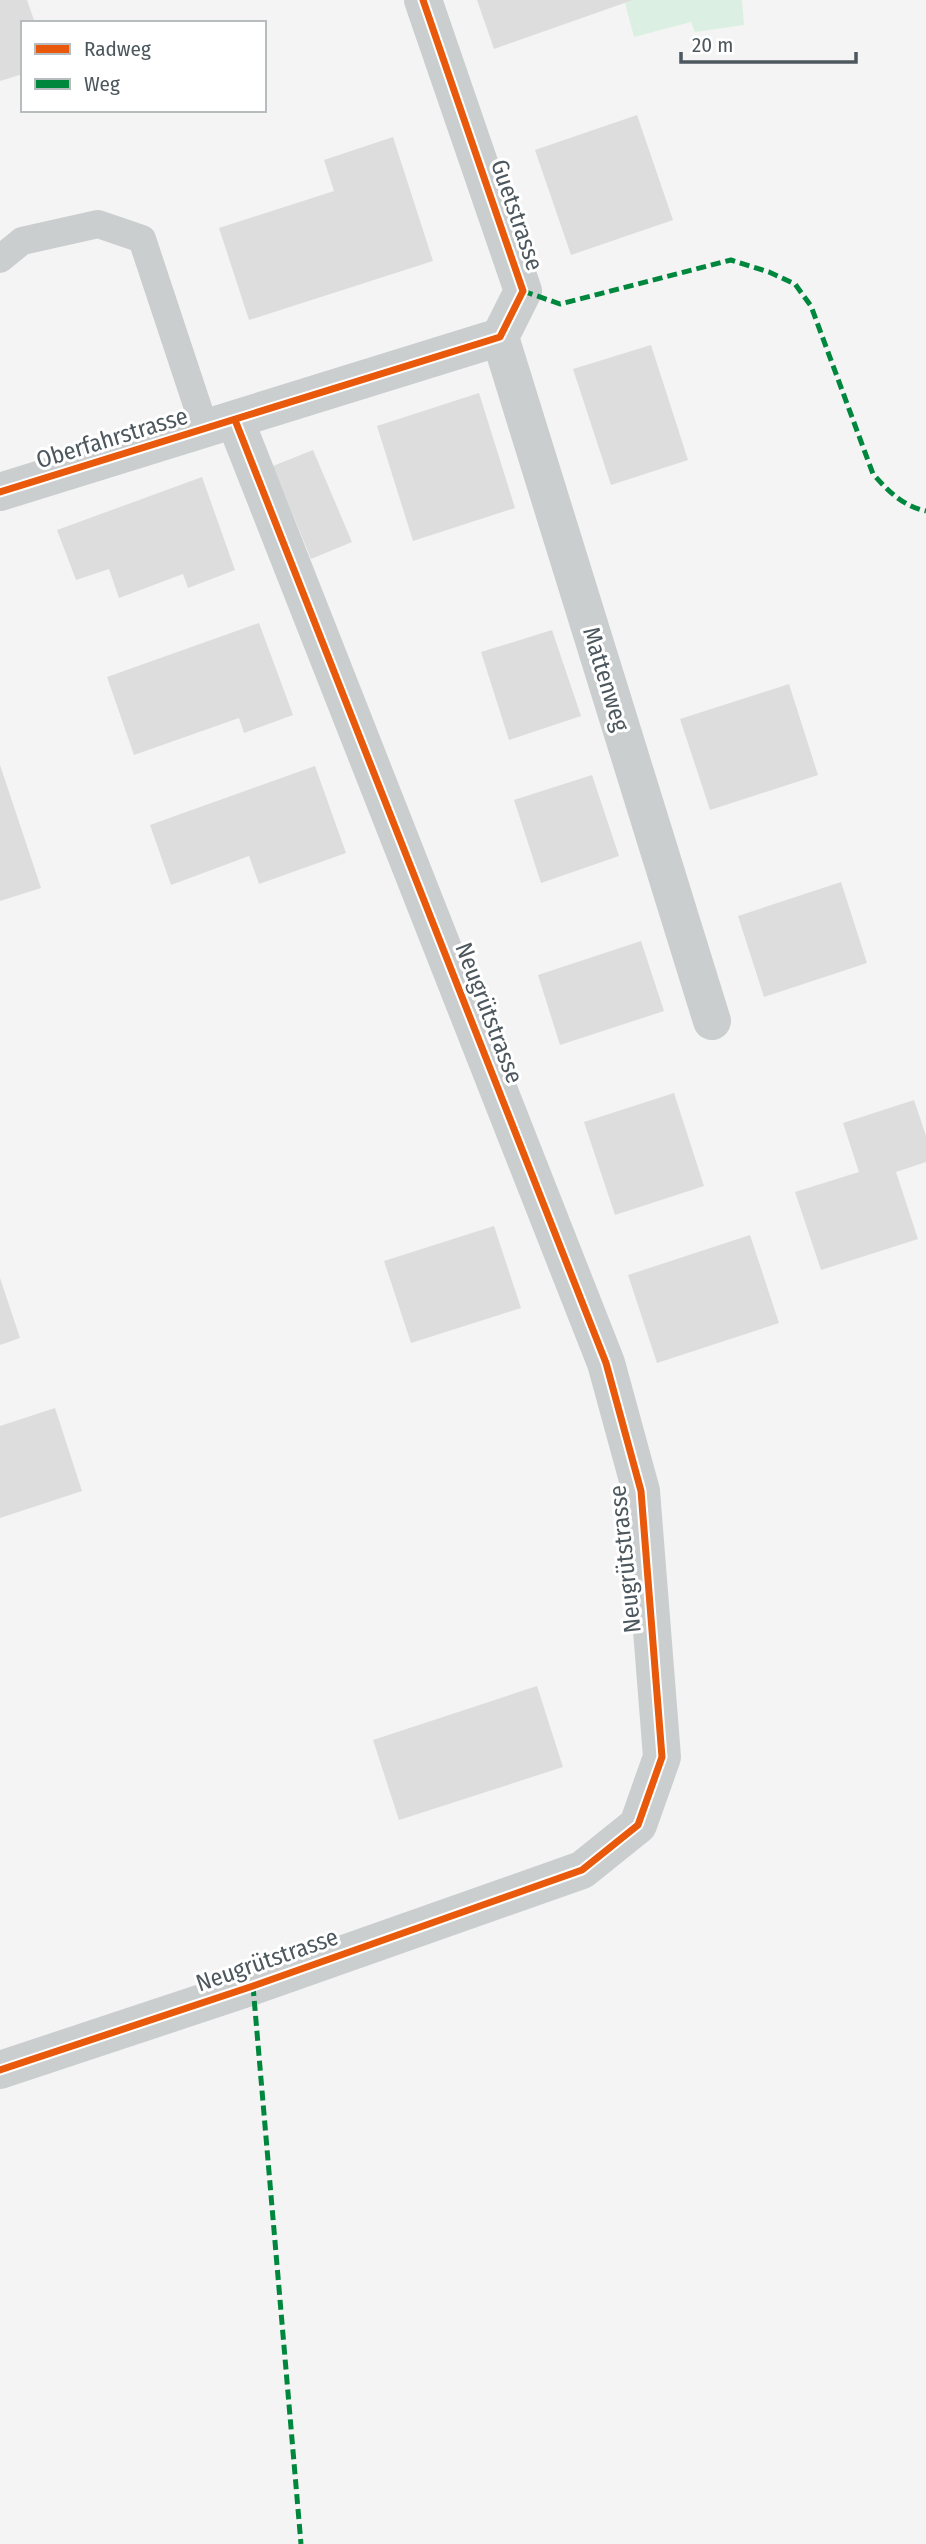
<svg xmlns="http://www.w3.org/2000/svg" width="926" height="2544" viewBox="0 0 926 2544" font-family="'Fira Sans Condensed',sans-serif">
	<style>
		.green { fill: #dbf0e2 }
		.building { fill: #ddddde }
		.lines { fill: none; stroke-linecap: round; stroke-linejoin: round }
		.lane { stroke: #cbcecf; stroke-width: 28 }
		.street { stroke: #cbcecf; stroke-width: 38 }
		.quiet { stroke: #00873e; stroke-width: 5; stroke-dasharray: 10 5; stroke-linecap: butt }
		.cycleway-casing { stroke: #fff; stroke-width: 11 }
		.cycleway { stroke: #e8590c; stroke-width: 7 }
		.labels { text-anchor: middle; stroke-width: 6; stroke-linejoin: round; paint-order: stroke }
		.street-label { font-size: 24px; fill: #4c575e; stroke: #fff }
	</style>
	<rect width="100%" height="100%" fill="#f4f4f4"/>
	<path class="green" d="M633,0H742L744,25L695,32L691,22L634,37L625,3Z"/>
	<path class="building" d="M0,0H27L35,23H23V74L0,81Z
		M477,0H633L494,49Z
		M637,115L673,220L571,255L535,150Z
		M393,137L433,261L249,320L219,228L334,191L324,160Z
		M651,345L688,460L611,485L573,369Z
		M479,393L515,508L413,541L377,426Z
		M313,450L352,542L311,559L273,466Z
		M202,477L235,570L188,588L183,574L119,598L109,569L76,580L57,530Z
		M259,623L293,715L244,733L239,718L134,755L107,677Z
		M552,630L581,716L509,740L481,652Z
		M789,684L818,775L710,810L680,719Z
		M0,765L41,888L0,901Z
		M315,766L346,853L259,884L249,856L171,885L150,825Z
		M592,775L619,856L541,883L514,800Z
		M841,882L867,963L764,997L738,916Z
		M641,941L664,1011L560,1045L538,975Z
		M674,1093L704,1186L615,1215L584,1122Z
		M914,1100L926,1136V1162L896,1172L918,1239L821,1270L795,1192L859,1172L843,1123Z
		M494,1226L521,1308L411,1343L384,1261Z
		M750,1235L779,1323L657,1363L628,1275Z
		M0,1278L20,1338L0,1345Z
		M55,1408L82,1491L0,1518V1426Z
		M537,1686L563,1767L399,1820L373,1740Z"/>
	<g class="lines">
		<path class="lane" d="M0,259L22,241L98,224L142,239L205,429"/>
		<path class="street" d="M500,337L712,1021
			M0,492L500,337L523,291L423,0
			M0,2070L253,1986L582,1870L638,1825L662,1757L641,1491L606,1363L235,420"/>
		<path class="quiet" d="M523,291L560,304L731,260L769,272L795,284L811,306L873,474C889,492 903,506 926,511
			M253,1986L301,2544"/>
		<defs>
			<path id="cycleway" d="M0,492L500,337L523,291L423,0
				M0,2070L253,1986L582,1870L638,1825L662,1757L641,1491L606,1363L235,420"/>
		</defs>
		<use href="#cycleway" class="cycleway-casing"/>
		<use href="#cycleway" class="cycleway"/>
	</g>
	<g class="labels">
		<g class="street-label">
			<text transform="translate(517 215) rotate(71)" y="8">Guetstrasse</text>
			<text transform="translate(112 438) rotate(-17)" y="8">Oberfahrstrasse</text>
			<text transform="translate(606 679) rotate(73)" y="8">Mattenweg</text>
			<text transform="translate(489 1013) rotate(69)" y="8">Neugrütstrasse</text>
			<text transform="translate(625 1559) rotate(-96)" y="8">Neugrütstrasse</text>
			<text transform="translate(267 1960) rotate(-19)" y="8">Neugrütstrasse</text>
		</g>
	</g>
	<rect x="21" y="21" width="245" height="91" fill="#ffffff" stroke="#b7bcbf" stroke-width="2"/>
	<rect x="35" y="44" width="35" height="10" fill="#e8590c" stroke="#b7bcbf" stroke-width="2"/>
	<text x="84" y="56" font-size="21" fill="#4c575e">Radweg</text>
	<rect x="35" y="79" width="35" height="10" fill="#00873e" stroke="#b7bcbf" stroke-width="2"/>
	<text x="84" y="91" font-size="21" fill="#4c575e">Weg</text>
	<path d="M681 52v10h175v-10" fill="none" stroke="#4c575e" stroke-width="3.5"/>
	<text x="692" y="52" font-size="21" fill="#4c575e" stroke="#ffffff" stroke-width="5" paint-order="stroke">20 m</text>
</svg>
